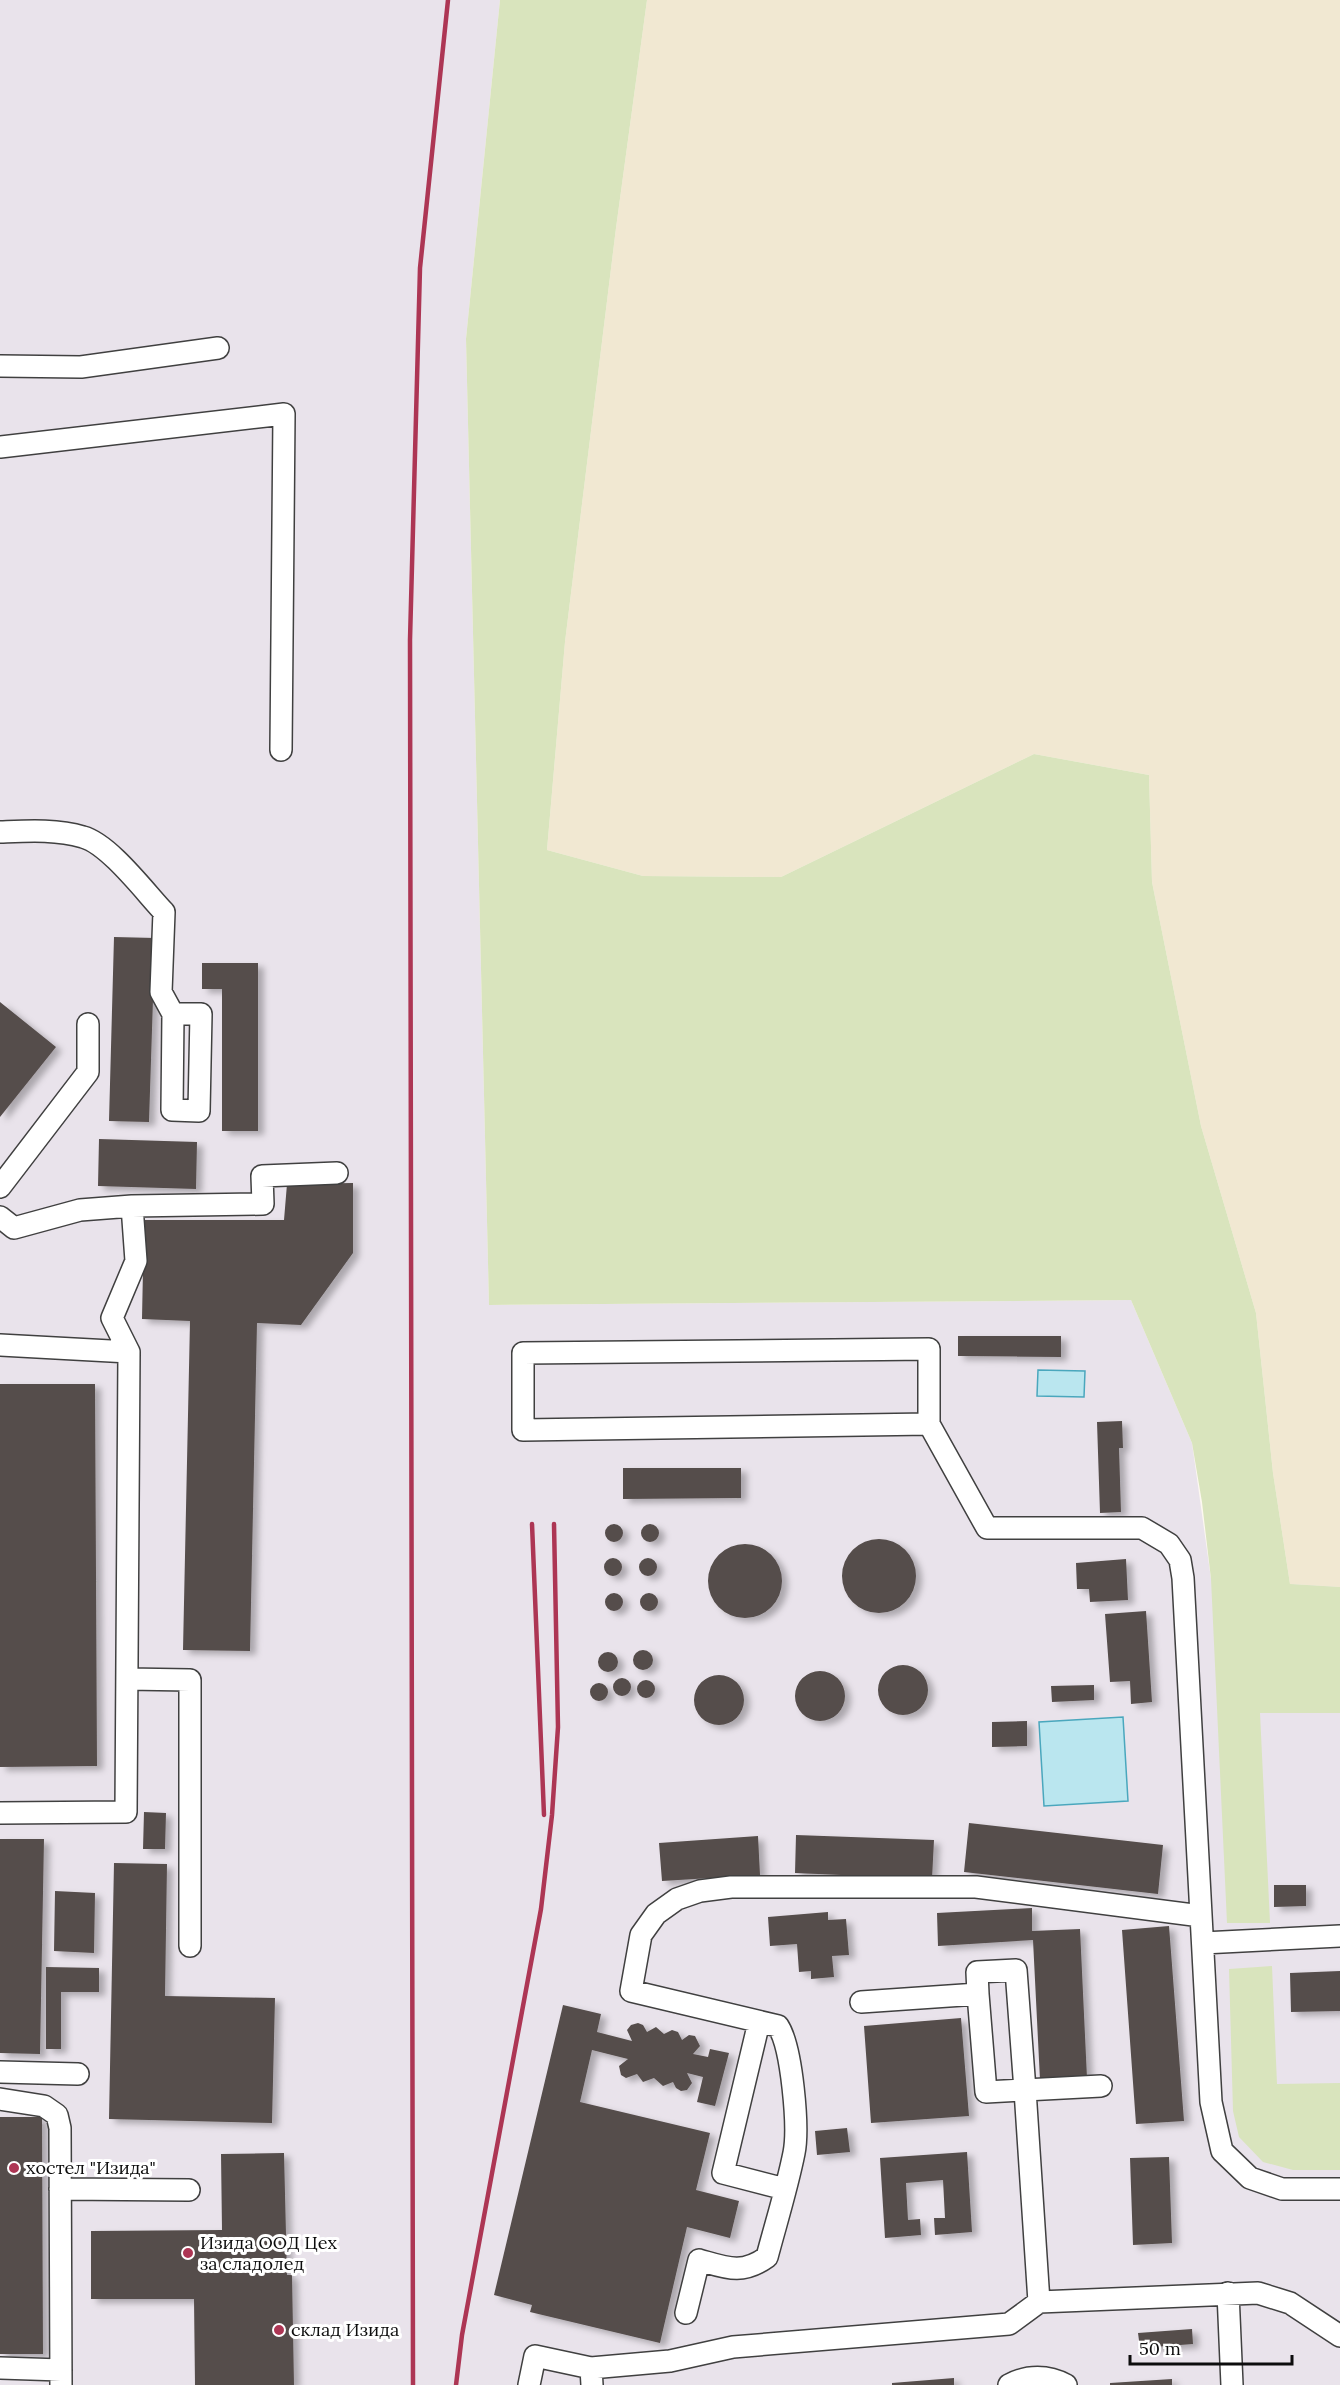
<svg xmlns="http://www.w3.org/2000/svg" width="1340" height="2385" viewBox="0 0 1340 2385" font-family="Lora,serif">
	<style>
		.industrial { fill: #e9e3eb }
		.farmland { fill: #f1e8d2 }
		.green { fill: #d9e4bd }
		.water { fill: #bae6ef; stroke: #4aa7bd; stroke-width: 1.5 }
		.building { fill: #554d4b; filter: url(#shadow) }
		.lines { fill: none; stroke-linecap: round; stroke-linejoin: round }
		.minor-casing { stroke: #404040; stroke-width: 24 }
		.minor { stroke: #fff; stroke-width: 21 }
		.rail { stroke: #ad3654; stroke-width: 4.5 }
		.poi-dot { fill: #ad3654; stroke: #fff; stroke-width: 2 }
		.labels { text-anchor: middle; stroke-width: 6; stroke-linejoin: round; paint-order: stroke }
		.poi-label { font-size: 18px; fill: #0d0d0d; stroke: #fff; text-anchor: start }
	</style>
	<defs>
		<filter id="shadow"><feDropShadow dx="6" dy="4" stdDeviation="3" flood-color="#0004"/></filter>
	</defs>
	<rect width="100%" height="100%" fill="#fdf8f0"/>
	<path class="industrial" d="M0,0H500L466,339L489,1305L1131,1300L1192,1443L1211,1579L1340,1587V2385H0Z"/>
	<path class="farmland" d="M647,0H1340V1587L1290,1584L1273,1473L1256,1313L1201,1126L1152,882L1149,775L1034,754L781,877L643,876L547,850L565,642L616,228Z"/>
	<path class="green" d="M500,0H647L616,228L565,642L547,850L643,876L781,877L1034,754L1149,775L1152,882L1201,1126L1256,1313L1273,1473L1290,1584L1340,1587V1713H1260L1270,1923H1227L1211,1579L1202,1502L1192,1443L1131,1300L489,1305L466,339Z
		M1272,1966L1277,2084L1340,2083V2170H1293L1263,2162L1239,2137L1233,2111L1229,1969Z"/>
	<path class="water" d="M1038,1370L1085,1371L1084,1397L1037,1396Z
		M1123,1717L1128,1801L1044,1806L1039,1722Z"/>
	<path class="building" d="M114,937L155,938L149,1122L109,1121Z
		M202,963H258V1131H222V989H202Z
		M0,1002L56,1047L0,1117Z
		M99,1139L197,1142L196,1189L98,1186Z
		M353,1183V1253L301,1325L257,1323L250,1651L183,1650L190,1321L142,1319L144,1220H284L287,1184Z
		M958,1336H1061V1357L958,1356Z
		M0,1384H95L97,1766L0,1767Z
		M1122,1421L1123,1448H1119L1121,1512L1100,1513L1097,1422Z
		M623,1468H741V1498L623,1499Z
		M641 1533a9 9 0 1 1 18 0a9 9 0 1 1-18 0Z
		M605 1533a9 9 0 1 1 18 0a9 9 0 1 1-18 0Z
		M842 1576a37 37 0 1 1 74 0a37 37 0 1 1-74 0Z
		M708 1581a37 37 0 1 1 74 0a37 37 0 1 1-74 0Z
		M604 1567a9 9 0 1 1 18 0a9 9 0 1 1-18 0Z
		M639 1567a9 9 0 1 1 18 0a9 9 0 1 1-18 0Z
		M1126,1559L1128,1600L1090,1602L1089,1589H1077L1076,1563Z
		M640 1602a9 9 0 1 1 18 0a9 9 0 1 1-18 0Z
		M605 1602a9 9 0 1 1 18 0a9 9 0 1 1-18 0Z
		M1146,1611L1152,1702L1131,1704L1130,1681L1110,1682L1105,1614Z
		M633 1660a10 10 0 1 1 20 0a10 10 0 1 1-20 0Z
		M598 1662a10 10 0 1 1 20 0a10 10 0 1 1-20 0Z
		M878 1690a25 25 0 1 1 50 0a25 25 0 1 1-50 0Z
		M795 1696a25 25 0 1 1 50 0a25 25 0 1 1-50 0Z
		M694 1700a25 25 0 1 1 50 0a25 25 0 1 1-50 0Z
		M613 1687a9 9 0 1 1 18 0a9 9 0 1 1-18 0Z
		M637 1689a9 9 0 1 1 18 0a9 9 0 1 1-18 0Z
		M590 1692a9 9 0 1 1 18 0a9 9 0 1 1-18 0Z
		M1094,1685V1700L1052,1702L1051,1686Z
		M1027,1721V1746L992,1747V1722Z
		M144,1812L166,1813L165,1849H143Z
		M969,1823L1163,1845L1158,1894L964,1872Z
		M796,1835L934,1840L932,1879L795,1873Z
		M758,1836L760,1875L662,1881L659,1843Z
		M0,1839H44L40,2054L0,2053Z
		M114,1863L167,1864L165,1996L275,1998L272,2123L109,2119Z
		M1274,1885H1306V1906L1274,1907Z
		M55,1891L95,1893L94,1953L54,1951Z
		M1032,1908V1931L1080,1929L1087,2078L1040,2080L1033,1940L938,1946L937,1913Z
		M828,1912V1920L846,1919L849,1955L832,1956L834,1977L811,1979V1971L799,1972L797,1944L770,1946L768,1917Z
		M1169,1926L1184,2121L1136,2124L1122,1930Z
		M46,1967L99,1968V1992H61V2049H46Z
		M1340,1971V2011L1291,2012L1290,1973Z
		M563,2005L601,2014L597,2032L632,2041L627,2030L631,2025L638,2023L643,2025L647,2032L656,2027L664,2034L672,2030L678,2032L682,2040L689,2035L695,2036L700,2046L693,2054L708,2057L710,2049L729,2053L715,2106L697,2102L703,2077L687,2073L692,2083L687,2090L681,2091L676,2088L673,2082L663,2086L654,2078L643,2082L637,2074L626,2078L621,2075L619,2066L628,2059L592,2050L580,2102L710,2133L696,2190L739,2201L730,2238L687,2227L660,2343L530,2312L532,2305L494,2295Z
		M961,2018L969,2116L871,2123L864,2026Z
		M0,2117H42L43,2354H0Z
		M847,2128L850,2152L817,2155L815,2131Z
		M967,2152L972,2232L935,2235L934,2218H945L943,2180L906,2183L908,2220L920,2219L921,2235L885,2238L880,2158Z
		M284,2153L287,2275H292L294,2385H195L194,2299H91V2231L222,2230L221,2154Z
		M1169,2157L1172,2243L1133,2245L1130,2158Z
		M1192,2329L1193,2344L1140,2348L1138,2333Z
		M954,2378V2385H892V2383Z
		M1172,2379V2385H1110V2383Z"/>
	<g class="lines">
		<defs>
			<path id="minor" d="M0,366L81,367L218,348
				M0,447L284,414L281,750
				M0,832C27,831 56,829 83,837C109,844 145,892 164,912L161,992L173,1014L172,1110L199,1111L201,1014H173
				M0,1187L88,1072V1024
				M132,1206L263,1204L262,1176L337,1173
				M0,1217L14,1228L80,1210L132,1206L136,1261L112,1318L129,1352
				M0,1345L129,1352L126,1812L0,1813
				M929,1424V1349L523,1353V1430L929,1424L987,1528H1142L1169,1544L1180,1560L1183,1578L1211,2102L1222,2151L1250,2178L1282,2189H1340
				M127,1679L190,1680V1946
				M1203,1943L1340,1936
				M861,2002L978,1994L977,1972L1016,1970L1025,2090L986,2092L978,1994
				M759,2022L723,2173L785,2189
				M0,2072L78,2074
				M1101,2086L1025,2090L1039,2302L1258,2293L1290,2303L1340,2336
				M0,2099L44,2106L57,2115L60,2128L61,2385
				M60,2189L189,2190
				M1228,2293L1232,2385
				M686,2313L699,2260C727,2268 742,2275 767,2257C776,2223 787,2188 794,2153C799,2128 792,2047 778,2026L631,1991L641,1935L656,1914L677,1899L700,1891L731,1887H976L1201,1916
				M0,2368L61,2370
				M529,2385L535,2356L591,2368
				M592,2385L591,2368L670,2361L733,2347L1009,2324L1039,2302
				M1009,2385C1027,2375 1048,2375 1066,2385"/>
		</defs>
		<use href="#minor" class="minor-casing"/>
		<use href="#minor" class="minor"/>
		<path class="rail" d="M532,1524L544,1815
			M413,2385L410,640L420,268L448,0
			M456,2385L462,2335L541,1909L552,1815L558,1727L554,1524"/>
	</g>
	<g class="poi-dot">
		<circle cx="14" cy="2168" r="6"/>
		<circle cx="188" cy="2253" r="6"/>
		<circle cx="279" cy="2330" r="6"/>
	</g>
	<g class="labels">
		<g class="poi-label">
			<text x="26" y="2174">хостел "Изида"</text>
			<text x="200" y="2249">Изида ООД Цех<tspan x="200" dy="21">за сладолед</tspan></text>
			<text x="291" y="2336">склад Изида</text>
		</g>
	</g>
	<path d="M1130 2355v9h162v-9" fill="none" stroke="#0d0d0d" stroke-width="3"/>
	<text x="1139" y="2355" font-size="18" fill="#0d0d0d" stroke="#ffffff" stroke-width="4.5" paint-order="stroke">50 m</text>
</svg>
